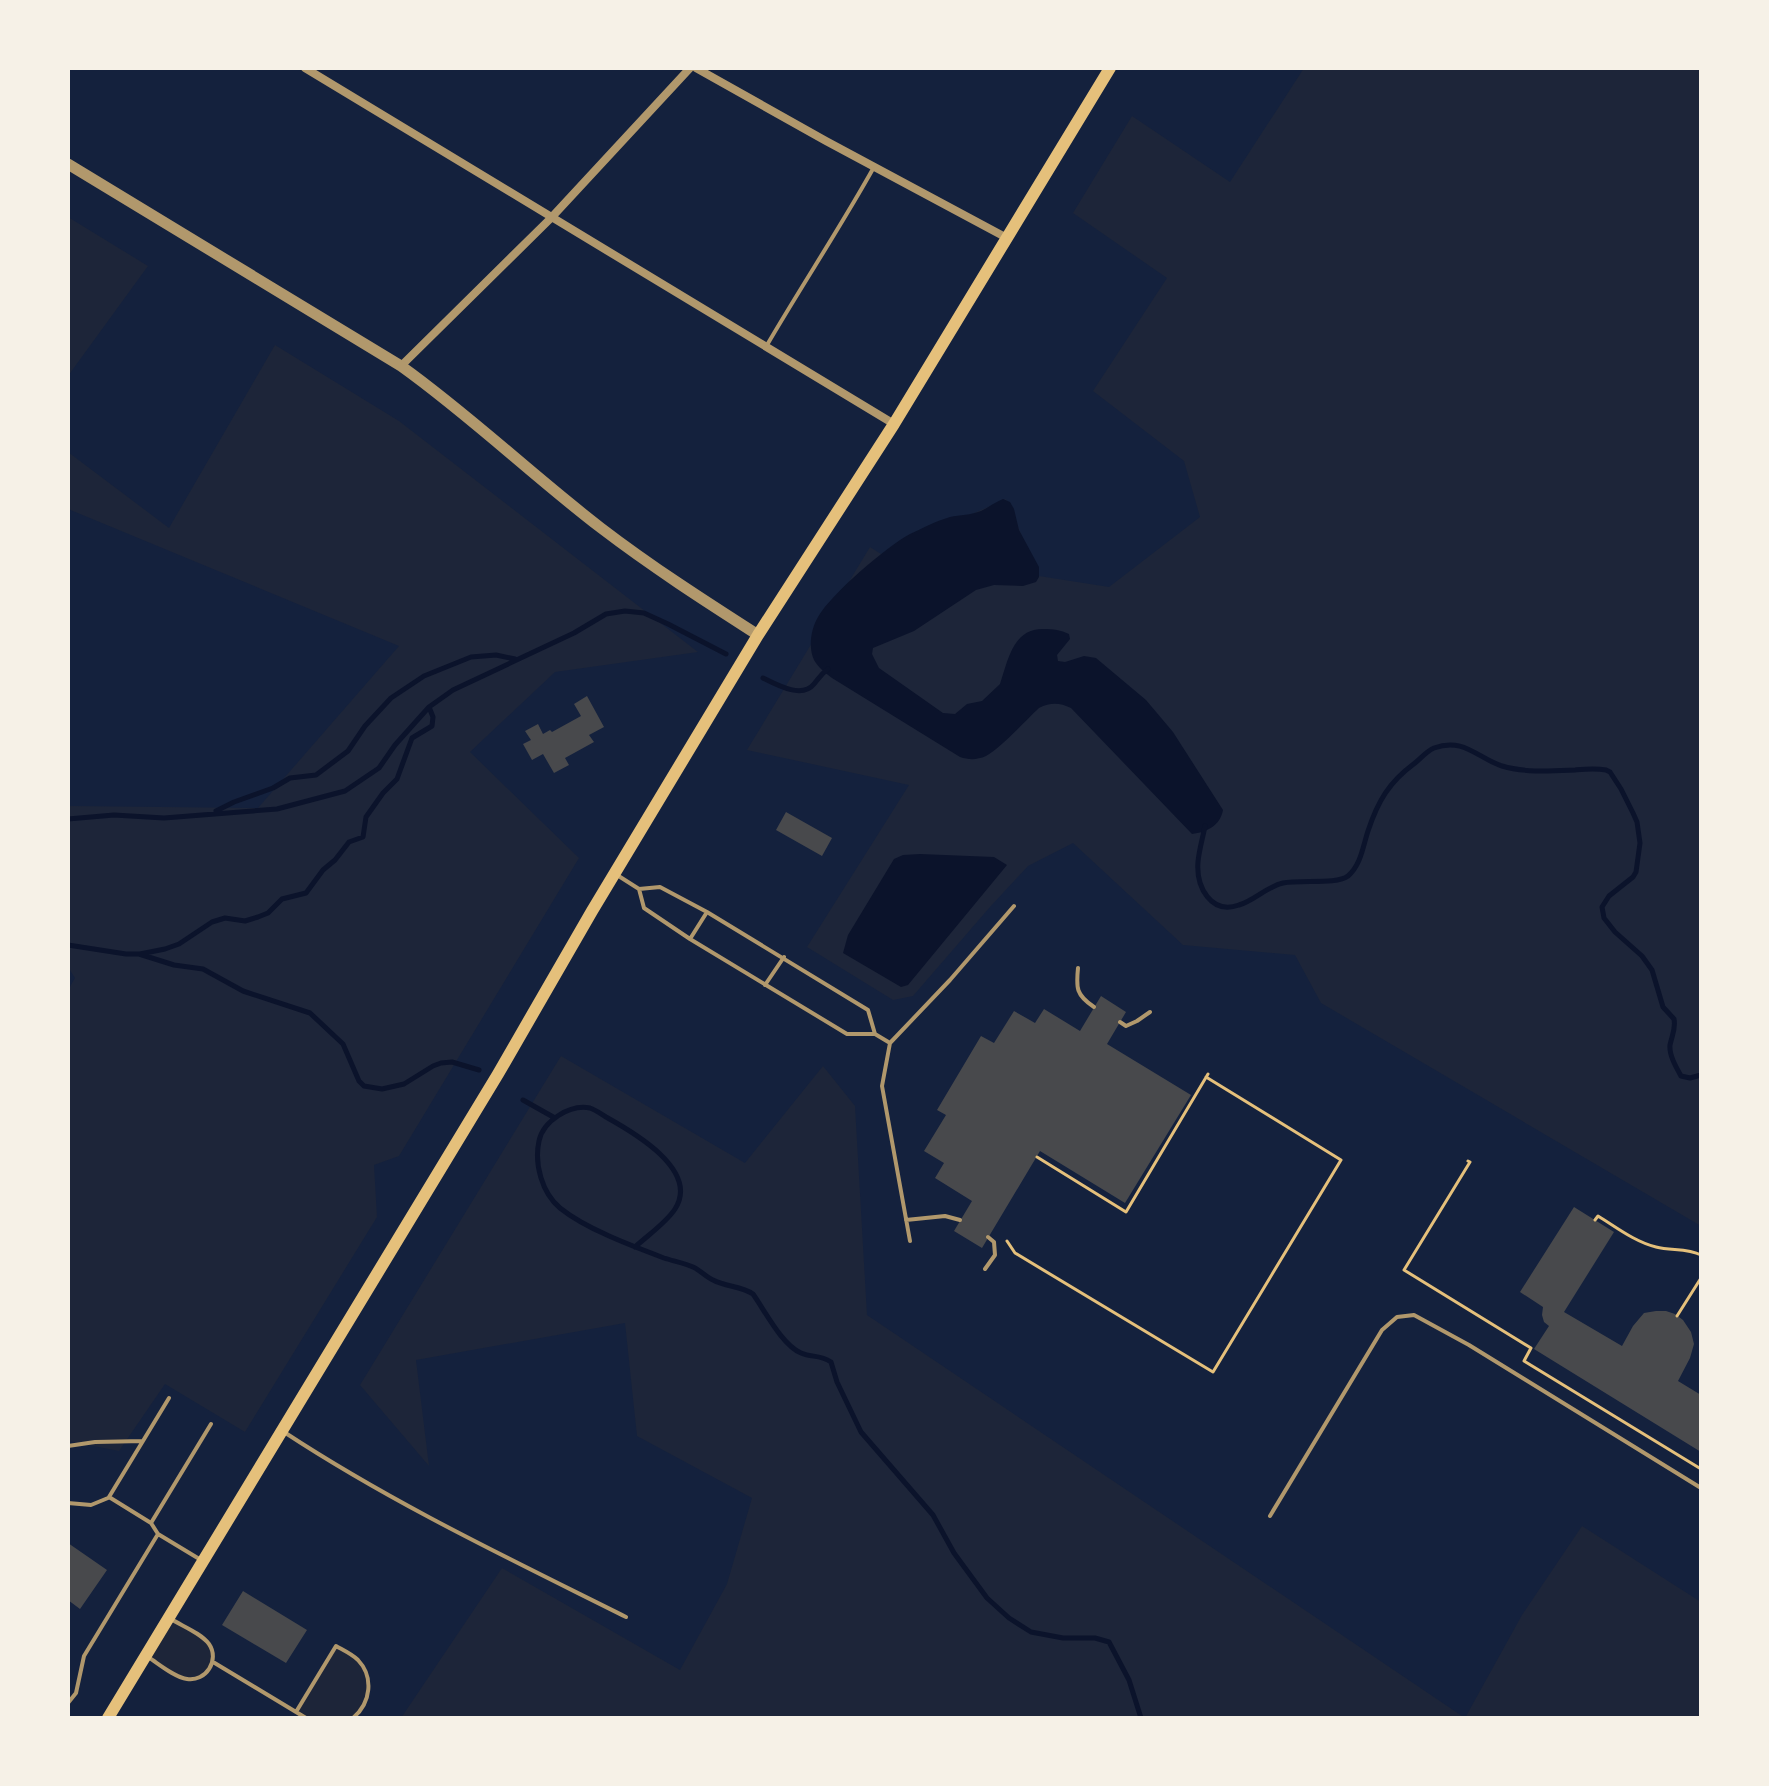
<svg xmlns="http://www.w3.org/2000/svg" width="1769" height="1786" viewBox="0 0 1769 1786" font-family="Raleway,sans-serif">
	<style>
		.green { fill: #1d2539 }
		.water { fill: #0b132b }
		.lines { fill: none; stroke-linecap: round; stroke-linejoin: round }
		.stream { stroke: #0b132b; stroke-width: 5 }
		.building { fill: #48494c }
		.path { stroke: #e5c07b; stroke-width: 3 }
		.service { stroke: #b1986c; stroke-width: 4 }
		.minor { stroke: #b1986c; stroke-width: 8 }
		.tertiary { stroke: #b1986c; stroke-width: 11 }
		.secondary { stroke: #e5c07b; stroke-width: 12 }
	</style>
	<rect width="100%" height="100%" fill="#14213d"/>
	<path class="green" d="M1304,68H1701V1226L1321,1003L1295,955L1183,945L1073,843L1028,866L990,907L913,996L893,1000L807,947L909,785L747,750L870,547L881,554L1006,499L1039,576L1109,587L1200,517L1184,461L1093,391L1167,278L1073,213L1132,116L1230,182Z
		M68,217L148,266L68,376Z
		M275,345L399,421L698,652L555,672L470,752L579,858L399,1156L374,1165L377,1217L245,1432L165,1384L119,1451L68,1441V990L75,978L68,967V806L258,808L399,646L68,509V452L169,528Z
		M561,1056L745,1163L823,1066L855,1106L867,1315L1465,1718L1522,1615L1582,1526L1701,1602V1718H401L502,1568L680,1670L727,1584L752,1498L637,1436L625,1323L416,1360L429,1466L360,1385Z
		M169,1618L204,1639L209,1644L213,1662L199,1677L186,1679L145,1656Z
		M336,1646L354,1656L367,1676L368,1696L353,1718H306L296,1712Z"/>
	<path class="water" d="M1003,499L1010,502L1014,509L1019,530L1039,567V577L1036,582L1023,586L994,585L976,590L914,631L873,648L872,654L879,668L943,713L955,714L967,704L982,701L1000,684C1008,660 1013,628 1044,629C1053,629 1061,630 1069,634L1070,639L1057,655L1058,661L1065,662L1084,656L1096,658L1146,700L1173,732L1223,810C1220,826 1207,832 1192,834L1071,708C1060,703 1051,702 1039,708C1026,720 1000,749 986,756C977,760 969,760 960,757L832,678C825,673 818,667 814,660C808,647 811,629 818,617C831,594 886,547 910,534C923,528 936,521 950,517C960,515 971,515 981,511C988,508 995,502 1003,499Z
		M920,854L994,857L1007,865L908,985L901,987L843,953L848,935L894,859L903,855Z"/>
	<g class="lines">
		<path class="stream" d="M763,678C777,685 802,699 814,684C819,678 821,674 828,669
			M216,811L234,802L273,788L290,778L316,775L348,751L365,726L391,698L424,676L471,657L496,655L515,659
			M68,819L114,815L164,818L277,809L345,791L379,768L395,745L429,707L453,690L574,633L606,614L625,611L644,613L668,624L726,654
			M1205,826C1203,837 1199,850 1198,862C1196,887 1211,915 1239,905C1255,900 1266,887 1283,883C1299,879 1337,885 1348,876C1361,865 1363,846 1368,831C1378,801 1389,782 1415,763C1421,758 1427,751 1434,748C1464,737 1477,758 1502,766C1525,773 1552,771 1575,770C1586,769 1595,768 1606,770L1610,772L1621,789L1633,813L1637,822L1640,843L1636,872L1633,877L1609,896L1602,907L1604,918L1615,932L1642,956L1652,970L1663,1007L1674,1019C1676,1029 1672,1035 1670,1045C1669,1055 1676,1067 1681,1076L1690,1078L1701,1075
			M68,945L126,954H139L174,965L203,969L243,991L310,1013L343,1044L359,1081L364,1086L382,1089L404,1084L433,1066L441,1063L452,1062L479,1070
			M140,954L165,949L179,944L212,922L225,918L245,921L258,917L268,913L282,899L306,893L323,870L335,860L349,842L363,837L366,817L383,793L397,779L412,738L432,726L433,717L429,707
			M523,1100L555,1118
			M635,1247C648,1235 666,1223 675,1209C700,1170 633,1132 606,1117C601,1114 596,1110 590,1108C570,1104 543,1121 539,1141C534,1164 542,1193 560,1208C586,1229 632,1246 664,1258C673,1261 684,1263 693,1267C700,1270 706,1277 713,1280C726,1287 741,1286 753,1294C765,1311 782,1345 801,1353C812,1358 819,1354 831,1362L837,1382L861,1432L933,1515L954,1553L987,1598L1009,1618L1031,1632L1063,1638H1095L1109,1642L1129,1680L1141,1718"/>
	</g>
	<path class="building" d="M587,696L604,727L589,735L594,742L565,758L569,765L554,773L543,754L532,760L523,744L531,740L525,731L538,724L543,734L550,730L552,732L581,716L574,704Z
		M786,812L832,838L822,856L776,830Z
		M1101,996L1126,1012L1107,1044L1191,1095L1125,1203L1040,1151L982,1248L954,1231L972,1201L935,1178L944,1163L924,1151L946,1115L937,1110L981,1036L994,1043L1014,1011L1035,1023L1044,1009L1080,1031Z
		M1574,1207L1614,1232L1564,1312L1622,1346L1633,1326L1644,1313L1656,1311H1666L1675,1314L1683,1320L1691,1332L1694,1344L1690,1358L1678,1381L1701,1395V1452L1534,1349L1549,1326L1544,1322L1542,1315L1543,1307L1520,1292Z
		M68,1543L107,1570L80,1609L68,1600Z
		M243,1591L307,1630L286,1663L222,1625Z"/>
	<g class="lines">
		<path class="path" d="M1037,1157L1126,1212L1208,1074
			M1468,1161L1470,1162L1404,1270L1531,1348L1524,1361L1701,1469
			M1595,1220L1598,1216C1616,1227 1635,1242 1656,1247C1671,1251 1687,1248 1701,1255
			M1007,1241L1015,1253L1213,1372L1341,1160L1206,1077
			M1677,1316L1701,1278"/>
		<path class="service" d="M767,345C802,285 840,228 874,167
			M617,875L639,889L660,887L707,912L868,1010L875,1034
			M639,889L644,908L690,939L847,1034H875L890,1043
			M690,939L707,912
			M1078,968C1076,988 1076,995 1094,1007
			M765,985L784,957
			M1120,1022L1126,1026L1137,1021L1150,1012
			M906,1220L945,1216L960,1220
			M910,1241L882,1086L890,1043L950,980L1014,906
			M985,1269L995,1255L994,1242L988,1237
			M169,1398L109,1497L151,1523L158,1534L201,1560
			M284,1432C392,1503 510,1559 626,1617
			M68,1446L95,1442L143,1441
			M68,1503L91,1505L108,1498
			M1270,1516L1382,1330L1397,1317L1414,1315L1469,1345L1701,1488
			M151,1523L211,1424
			M148,1657C159,1664 174,1677 187,1679C206,1682 220,1660 209,1644C201,1633 182,1626 171,1619
			M213,1662L306,1718
			M68,1703L76,1693L84,1656L158,1534
			M296,1712L336,1646C343,1650 352,1654 358,1660C374,1677 371,1703 353,1718"/>
		<path class="minor" d="M305,68L894,424
			M696,68L826,141L1007,238
			M401,366L551,218L690,68"/>
		<path class="tertiary" d="M68,164L401,366C471,416 533,476 601,528C652,567 705,601 758,635"/>
		<path class="secondary" d="M108,1718L498,1074L592,911L758,635L894,424L1110,68"/>
	</g>
	<rect width="1769" height="1786" fill="none" stroke="#f6f1e7" stroke-width="140"/>
</svg>
